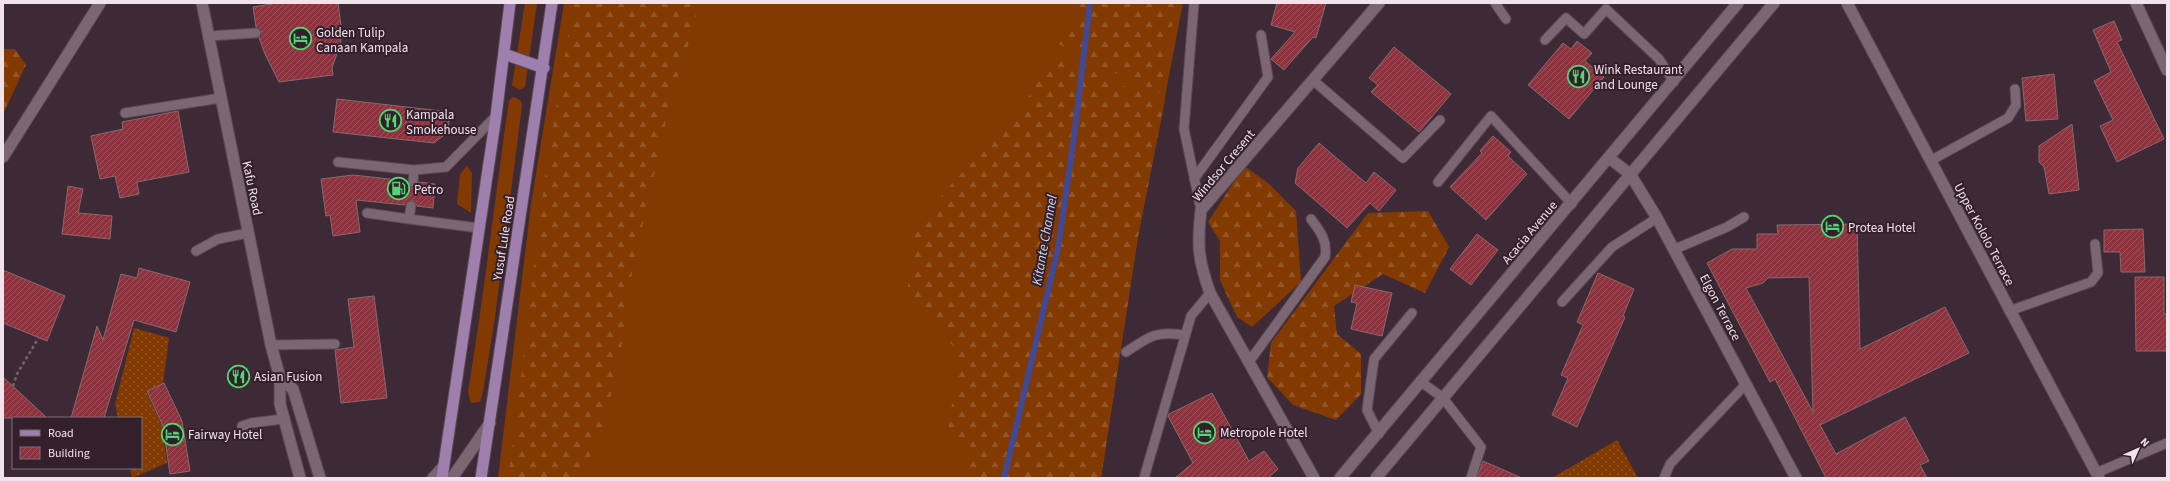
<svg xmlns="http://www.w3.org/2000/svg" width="2170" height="481" viewBox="0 0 2170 481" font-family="'Source Sans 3',sans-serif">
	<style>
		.grass { fill: #833a02 }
		.forest { fill: url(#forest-firs) }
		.garden { fill: url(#garden-dots) }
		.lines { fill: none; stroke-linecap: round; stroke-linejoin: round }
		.stream { stroke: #414894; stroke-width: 6 }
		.building { fill: url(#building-hatch); stroke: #866a6b; fill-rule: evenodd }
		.service-casing { stroke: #594853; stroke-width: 11 }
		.minor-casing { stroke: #594853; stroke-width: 13 }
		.secondary-casing { stroke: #594853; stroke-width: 13 }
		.primary-casing { stroke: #594853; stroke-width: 13 }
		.path { stroke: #76646f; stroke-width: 2.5; stroke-dasharray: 3 3; stroke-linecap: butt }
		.service { stroke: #7d6674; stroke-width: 9 }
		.minor { stroke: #7d6674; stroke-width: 11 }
		.secondary { stroke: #7d6674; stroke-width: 11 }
		.primary { stroke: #9e7fad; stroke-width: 11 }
		.labels { text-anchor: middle; stroke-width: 4; stroke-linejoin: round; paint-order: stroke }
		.poi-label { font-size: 13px; fill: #f1e3eb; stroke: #33202c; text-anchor: start }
		.street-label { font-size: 13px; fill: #f1e3eb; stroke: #33202c }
		.water-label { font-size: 14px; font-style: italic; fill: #d3d7ed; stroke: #33202c }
	</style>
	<defs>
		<pattern id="forest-firs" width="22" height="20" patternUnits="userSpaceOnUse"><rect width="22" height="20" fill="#833a02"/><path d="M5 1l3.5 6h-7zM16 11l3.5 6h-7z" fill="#955627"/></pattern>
		<pattern id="garden-dots" width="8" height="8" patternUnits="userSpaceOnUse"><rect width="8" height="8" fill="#833a02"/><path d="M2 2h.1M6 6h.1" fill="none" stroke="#955627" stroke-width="1.8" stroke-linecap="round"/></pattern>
		<pattern id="building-hatch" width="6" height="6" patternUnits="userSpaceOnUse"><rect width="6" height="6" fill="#8d333f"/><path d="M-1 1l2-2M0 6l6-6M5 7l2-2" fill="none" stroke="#9e505b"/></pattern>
	</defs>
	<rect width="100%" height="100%" fill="#3e2a36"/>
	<path class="grass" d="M525,3H537L525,87L519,90L512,85Z
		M564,3H1183L1138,237L1101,478H498L531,204Z
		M514,97L521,101L522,106L495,317L483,392L480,402L471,403L468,392C484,295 495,198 509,100Z
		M467,166L472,173L471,213L457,204L460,174Z"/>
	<path class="forest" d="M574,3H698L694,29L680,67L665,126L634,263L626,307L621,351L602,435L579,478H508C520,400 527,321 537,243C546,163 560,83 574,3Z
		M1076,3H1176L1160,93L1102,67L1059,44L1078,19Z
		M3,49H15L26,65L3,114Z
		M1057,50L1128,88L1165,100L1138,237L1101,478H969L971,455L947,424L957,385L954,347L907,294L914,230L954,181L1014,121Z
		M1244,166L1268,183L1296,211L1301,282L1252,327L1237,317L1220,280V241L1208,222Z
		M1428,211L1449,247L1425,293L1383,274L1334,306L1337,334L1361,354V394L1336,420L1293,405L1267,377L1271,343L1368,213Z"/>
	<path class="garden" d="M134,328L169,338L163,383L146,391L162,426L167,463L132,478L130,468H141V418H118L115,404Z
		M1617,440L1638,478H1552Z"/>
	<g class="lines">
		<path class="stream" d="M1004,478L1058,248L1073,144L1090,3"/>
	</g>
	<path class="building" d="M277,3H338L342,33L340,45L332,68L333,75L279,82L265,54L259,38L262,32L256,27L253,7Z
		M1277,3H1326L1316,38L1313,37L1284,70L1271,59L1295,32L1271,25Z
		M2114,21L2122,40L2117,42L2164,139L2117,162L2100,126L2113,120L2094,81L2111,72L2093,30Z
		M1577,41L1592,53L1585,61L1604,77L1569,119L1528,85L1563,43L1571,49Z
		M1394,47L1451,94L1419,132L1371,92L1378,85L1369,78Z
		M2054,74L2058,119L2026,121L2022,78Z
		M337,99L450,112L448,132L434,143L333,132Z
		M178,111L189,172L137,182L139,194L120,198L115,176L100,179L91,136L123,129L122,122Z
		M2072,124L2079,190L2049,194L2044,167L2039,162V146Z
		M1493,136L1511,152L1508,156L1527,174L1486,220L1450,187L1482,153L1480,151Z
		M1319,143L1366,183L1374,172L1396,190L1379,211L1370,203L1347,228L1295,183L1298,168Z
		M353,175L407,181L408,185L412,188L416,187L419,182L435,184L433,208L417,206L415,202L412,200L405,205L356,200L360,232L333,236L330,215L326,216L321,179Z
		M68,186L83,189L78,213L112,216L110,239L62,234Z
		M1857,224L1860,349L1945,307L1969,353L1820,425L1836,454L1905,417L1929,461L1920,465L1927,478H1826L1775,379L1770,382L1707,263L1732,249H1757V234H1778L1777,225ZM1809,277L1813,412L1746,288L1763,283L1768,278Z
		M2143,229L2145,272H2121L2120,252H2104V230Z
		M1477,234L1498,250L1471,285L1450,269Z
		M139,268L190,282L176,332L134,320L104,418H71L97,326L103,340L121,274L137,278Z
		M3,270L65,296L47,341L3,323Z
		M1598,273L1634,289L1623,316L1625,317L1577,427L1552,415L1568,378L1561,375L1583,325L1577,322Z
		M2135,277H2164V314H2167V351H2136Z
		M1355,285L1392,293L1382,336L1351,329L1357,303L1351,302Z
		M374,296L387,398L341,403L335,350L354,347L348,299Z
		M3,377L47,418H3Z
		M164,383L182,421L190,471L170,474L163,426L147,391Z
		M1212,393L1249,461L1264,451L1278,469L1268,478H1175L1193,463L1168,416L1169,414Z
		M1483,461L1522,478H1477Z"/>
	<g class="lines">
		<defs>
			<path id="service" d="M1194,3L1184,129L1201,210
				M1495,3L1506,19
				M209,36L256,33
				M1545,40L1566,18L1584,34L1606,9L1659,59L1674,82
				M1314,81L1403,158L1440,120
				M125,113L221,98
				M1930,161L2008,118L2016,105L2015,89
				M338,162L414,170
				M1194,179L1268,77L1261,35
				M413,182L414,170L446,167L496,116
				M1438,182L1491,116L1572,204
				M411,206L409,219L479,228
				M367,213L409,219
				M1675,249L1727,227L1744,217
				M196,251L218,239L248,233
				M1562,302L1612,247L1657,218
				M2009,311L2091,282L2098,273L2095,244
				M271,345L335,344
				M1126,352C1150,336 1155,331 1184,335
				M1249,362L1325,257C1328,241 1320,231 1311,219
				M1420,381L1443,398L1481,447L1471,478
				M242,426L251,423L283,419
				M1379,434L1367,410L1374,359L1412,313
				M2096,473L2167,443
				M1144,478L1191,316L1210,293
				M1664,478L1670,464L1746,384"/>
			<path id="minor" d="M2136,3L2167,70
				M3,157L100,3
				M1609,158L1630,174L1657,218L1796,478
				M1314,478L1210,293C1198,259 1197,245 1201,210L1379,3"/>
			<path id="secondary" d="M202,3L271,345L280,378V404L300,478
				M1847,3L2099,478
				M280,378L293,389L320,478
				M433,478L443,467
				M452,478L490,423
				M1340,478L1738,3
				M1376,478L1774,3"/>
			<path id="primary" d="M504,54L544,68
				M442,478L496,116L510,3
				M481,478L552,3"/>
		</defs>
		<use href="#service" class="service-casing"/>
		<use href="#minor" class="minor-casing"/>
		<use href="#secondary" class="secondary-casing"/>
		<use href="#primary" class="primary-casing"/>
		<path class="path" d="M13,386L17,374L39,337"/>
		<use href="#service" class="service"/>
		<use href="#minor" class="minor"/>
		<use href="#secondary" class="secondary"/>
		<use href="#primary" class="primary"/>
	</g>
	<defs>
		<symbol id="hotel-ring" viewBox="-11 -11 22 22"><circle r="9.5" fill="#33202c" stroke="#53d673" stroke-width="1.5"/><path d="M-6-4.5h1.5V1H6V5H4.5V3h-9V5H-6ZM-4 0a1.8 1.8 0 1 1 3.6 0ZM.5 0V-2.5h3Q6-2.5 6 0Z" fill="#53d673"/></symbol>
		<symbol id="restaurant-ring" viewBox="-11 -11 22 22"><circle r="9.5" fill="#33202c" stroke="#53d673" stroke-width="1.5"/><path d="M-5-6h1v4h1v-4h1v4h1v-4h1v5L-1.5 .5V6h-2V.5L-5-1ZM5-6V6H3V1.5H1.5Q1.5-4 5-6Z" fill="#53d673"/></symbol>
		<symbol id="fuel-ring" viewBox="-11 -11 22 22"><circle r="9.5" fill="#33202c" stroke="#53d673" stroke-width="1.5"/><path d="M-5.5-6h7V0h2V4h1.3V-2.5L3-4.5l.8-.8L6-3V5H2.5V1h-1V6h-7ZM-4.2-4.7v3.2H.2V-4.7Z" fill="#53d673"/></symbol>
	</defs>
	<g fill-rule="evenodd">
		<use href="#hotel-ring" x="288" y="26" width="25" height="25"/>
		<use href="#restaurant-ring" x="1566" y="64" width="25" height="25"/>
		<use href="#restaurant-ring" x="378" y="108" width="25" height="25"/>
		<use href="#fuel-ring" x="386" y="176" width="25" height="25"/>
		<use href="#hotel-ring" x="1820" y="214" width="25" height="25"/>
		<use href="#restaurant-ring" x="226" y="364" width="25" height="25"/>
		<use href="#hotel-ring" x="1192" y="420" width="25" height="25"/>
		<use href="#hotel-ring" x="160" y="422" width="25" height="25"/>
	</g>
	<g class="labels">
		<g class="poi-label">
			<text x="316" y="37">Golden Tulip<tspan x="316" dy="15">Canaan Kampala</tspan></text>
			<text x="1594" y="74">Wink Restaurant<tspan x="1594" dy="15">and Lounge</tspan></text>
			<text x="406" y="119">Kampala<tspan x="406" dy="15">Smokehouse</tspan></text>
			<text x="414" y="194">Petro</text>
			<text x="1848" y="232">Protea Hotel</text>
			<text x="254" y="381">Asian Fusion</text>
			<text x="1220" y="437">Metropole Hotel</text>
			<text x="188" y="439">Fairway Hotel</text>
		</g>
		<g class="street-label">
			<text transform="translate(1223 165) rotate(-50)" y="5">Windsor Cresent</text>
			<text transform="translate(253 188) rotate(78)" y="5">Kafu Road</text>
			<text transform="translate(1529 232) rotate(-50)" y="5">Acacia Avenue</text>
			<text transform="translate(1985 234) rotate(62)" y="5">Upper Kololo Terrace</text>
			<text transform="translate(503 238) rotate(-81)" y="5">Yusuf Lule Road</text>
			<text transform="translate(1721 307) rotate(62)" y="5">Elgon Terrace</text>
		</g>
		<g class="water-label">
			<text transform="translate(1044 240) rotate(-80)" y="5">Kitante Channel</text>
		</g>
	</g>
	<rect width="2170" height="481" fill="none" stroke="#f1e3eb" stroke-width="8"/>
	<rect x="12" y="417" width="130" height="52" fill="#33202c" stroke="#7f6e78"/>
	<rect x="20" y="430" width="20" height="6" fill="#9e7fad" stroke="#7f6e78"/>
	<text x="48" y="437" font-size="12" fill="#f1e3eb">Road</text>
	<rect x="20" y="447" width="20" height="12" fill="url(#building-hatch)" stroke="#7f6e78"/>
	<text x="48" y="457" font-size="12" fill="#f1e3eb">Building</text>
	<g transform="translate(2138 449) rotate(45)" stroke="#33202c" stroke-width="3" paint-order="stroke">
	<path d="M0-3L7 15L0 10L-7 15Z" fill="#f1e3eb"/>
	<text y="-6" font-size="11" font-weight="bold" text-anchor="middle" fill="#f1e3eb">N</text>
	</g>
</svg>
